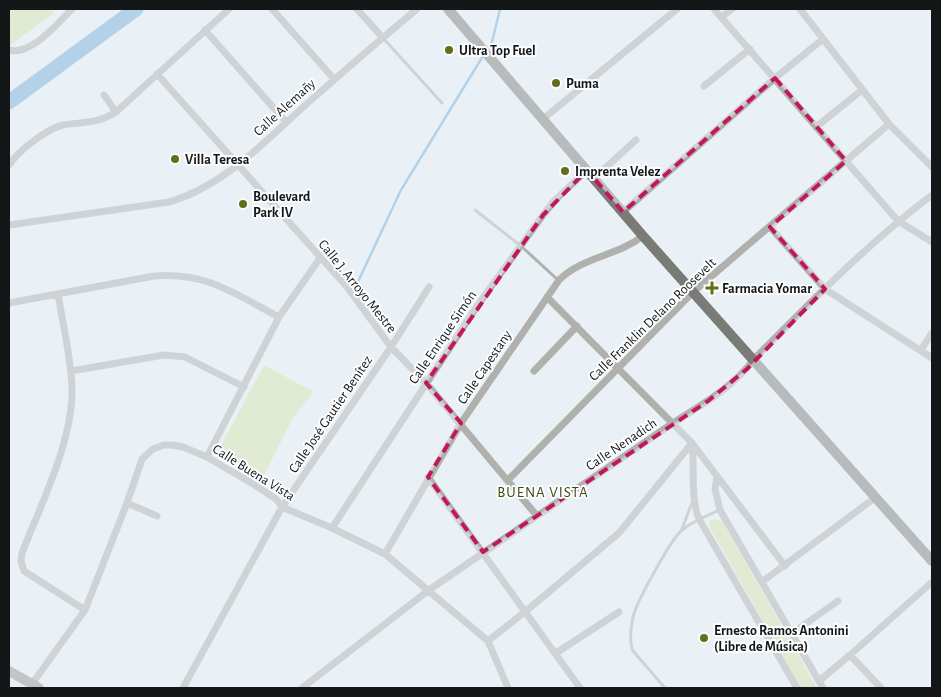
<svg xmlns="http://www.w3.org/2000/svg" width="941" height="697" viewBox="0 0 941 697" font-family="'Alegreya Sans',sans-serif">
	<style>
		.green { fill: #d8e4aa }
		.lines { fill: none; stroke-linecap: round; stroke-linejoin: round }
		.stream { stroke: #71aeda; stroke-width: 2.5 }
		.river { stroke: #71aeda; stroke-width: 15 }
		.lane { stroke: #b0b0ad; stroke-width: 3 }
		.street { stroke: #b0b0ad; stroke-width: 7 }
		.secondary { stroke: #90918d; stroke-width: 10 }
		.primary { stroke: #7a7b76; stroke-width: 10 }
		.marked { fill: none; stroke: #c2185b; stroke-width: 4; stroke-dasharray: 10 6; stroke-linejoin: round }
		.poi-dot { fill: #636f18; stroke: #fcfdfe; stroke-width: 2 }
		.labels { text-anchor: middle; stroke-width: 4; stroke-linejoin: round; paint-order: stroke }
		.poi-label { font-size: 14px; font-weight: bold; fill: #141718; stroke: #fcfdfe; text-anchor: start }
		.street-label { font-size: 14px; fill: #141718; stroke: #fcfdfe }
		.neighbourhood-label { font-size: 15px; letter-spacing: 1px; fill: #41490e; stroke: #fcfdfe }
	</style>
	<rect width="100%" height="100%" fill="#eaf1f6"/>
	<path class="green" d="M9,9H51L54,13L9,46Z
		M264,365L314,392L294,416L262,479L216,455Z
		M715,519L722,521L817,688H801L709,526V521Z"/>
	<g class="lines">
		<path class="stream" d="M487,49L492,42L500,9
			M356,286L401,190L483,56"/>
		<path class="river" d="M9,102L136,9"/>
		<path class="lane" d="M383,38L442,103
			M475,210L521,246L558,280
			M682,529L693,500
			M665,688L633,651C629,642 631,627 633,617C636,603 671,539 682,530C693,521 707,516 719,510"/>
		<path class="street" d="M272,9L334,79
			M357,9L383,38
			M714,9L898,221L932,242
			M800,9L889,124L932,167
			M722,17L732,9
			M205,30L286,122
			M9,50C31,56 58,23 72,9
			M157,74L347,287L391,347L426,383L537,516
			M704,86L750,49
			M104,95L116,112
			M543,119L677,9
			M816,127L862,90
			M10,164C18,151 48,128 63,125C83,122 99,123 116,112L229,9
			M594,178L636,140
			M623,212L775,78L823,39
			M9,225L169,202C225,186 267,139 310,101C345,70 381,39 417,9
			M770,227L825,289L932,358
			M58,294C63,325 71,357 72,389C73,441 41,504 22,553L21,561L24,571L85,610
			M547,297L692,443L785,566
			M9,303L154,276C207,272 235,294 279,317
			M921,350L932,333
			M71,371L164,355L185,357L244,387
			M534,371L577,326
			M692,443C695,468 690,497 699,519L797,688
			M207,457L279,317L320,258
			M717,476L715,489L720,510L823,688
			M428,477L580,688
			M508,480L693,292L889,124
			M127,503L157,516
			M332,528L477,306L543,215L554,201L587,170
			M385,554L461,423L559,280C582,257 617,256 643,236
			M763,581L876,497
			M791,634L838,601
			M488,641L526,611L619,533L692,443
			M556,653L619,612
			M850,655L881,688
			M819,681L850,655L932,582
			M32,684L85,610L127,503L142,459L153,449L164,445H172L183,447L207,457L253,484L276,499L282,507L332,528L385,554L488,641L508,688
			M183,688L282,507L391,347L429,287
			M302,688L429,590L673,423C701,405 734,387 754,359C811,302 868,243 932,195"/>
		<path class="secondary" d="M9,671L39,688"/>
		<path class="primary" d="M448,9L643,236L932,561"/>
	</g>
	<path d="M0 0H941V697H0ZM775,78L846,161L770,227L825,289L747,369L708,401L483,552L428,477L461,423L426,383L543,215L587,170L623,212Z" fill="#eaf1f6" fill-opacity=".55" fill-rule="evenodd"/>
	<path class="marked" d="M775,78L846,161L770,227L825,289L747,369L708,401L483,552L428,477L461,423L426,383L543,215L587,170L623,212Z"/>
	<g class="poi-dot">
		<circle cx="449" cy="50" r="5"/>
		<circle cx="556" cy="83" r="5"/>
		<circle cx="175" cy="159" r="5"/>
		<circle cx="565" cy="171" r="5"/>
		<circle cx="243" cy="204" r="5"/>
		<path d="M709.5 280.5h5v5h5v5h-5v5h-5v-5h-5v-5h5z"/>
		<circle cx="704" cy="638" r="5"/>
	</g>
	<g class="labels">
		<g class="poi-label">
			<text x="459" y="55">Ultra Top Fuel</text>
			<text x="566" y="88">Puma</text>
			<text x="185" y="164">Villa Teresa</text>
			<text x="575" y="176">Imprenta Velez</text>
			<text x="253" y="201">Boulevard<tspan x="253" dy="16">Park IV</tspan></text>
			<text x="722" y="293">Farmacia Yomar</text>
			<text x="714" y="635">Ernesto Ramos Antonini<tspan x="714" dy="16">(Libre de Música)</tspan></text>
		</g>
		<g class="street-label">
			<text transform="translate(284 107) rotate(-42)" y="5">Calle Alemañy</text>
			<text transform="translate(358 286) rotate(51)" y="5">Calle J. Arroyo Mestre</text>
			<text transform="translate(652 319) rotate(-44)" y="5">Calle Franklin Delano Roosevelt</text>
			<text transform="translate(442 337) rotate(-56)" y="5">Calle Enrique Simón</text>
			<text transform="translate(484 367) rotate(-56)" y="5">Calle Capestany</text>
			<text transform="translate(330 414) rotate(-56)" y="5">Calle José Gautier Benítez</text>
			<text transform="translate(621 444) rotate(-34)" y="5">Calle Nenadich</text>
			<text transform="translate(254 472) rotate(32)" y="5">Calle Buena Vista</text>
		</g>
		<g class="neighbourhood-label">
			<text x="543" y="497">BUENA VISTA</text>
		</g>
	</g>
	<rect width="941" height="697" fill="none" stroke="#141718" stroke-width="20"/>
</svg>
